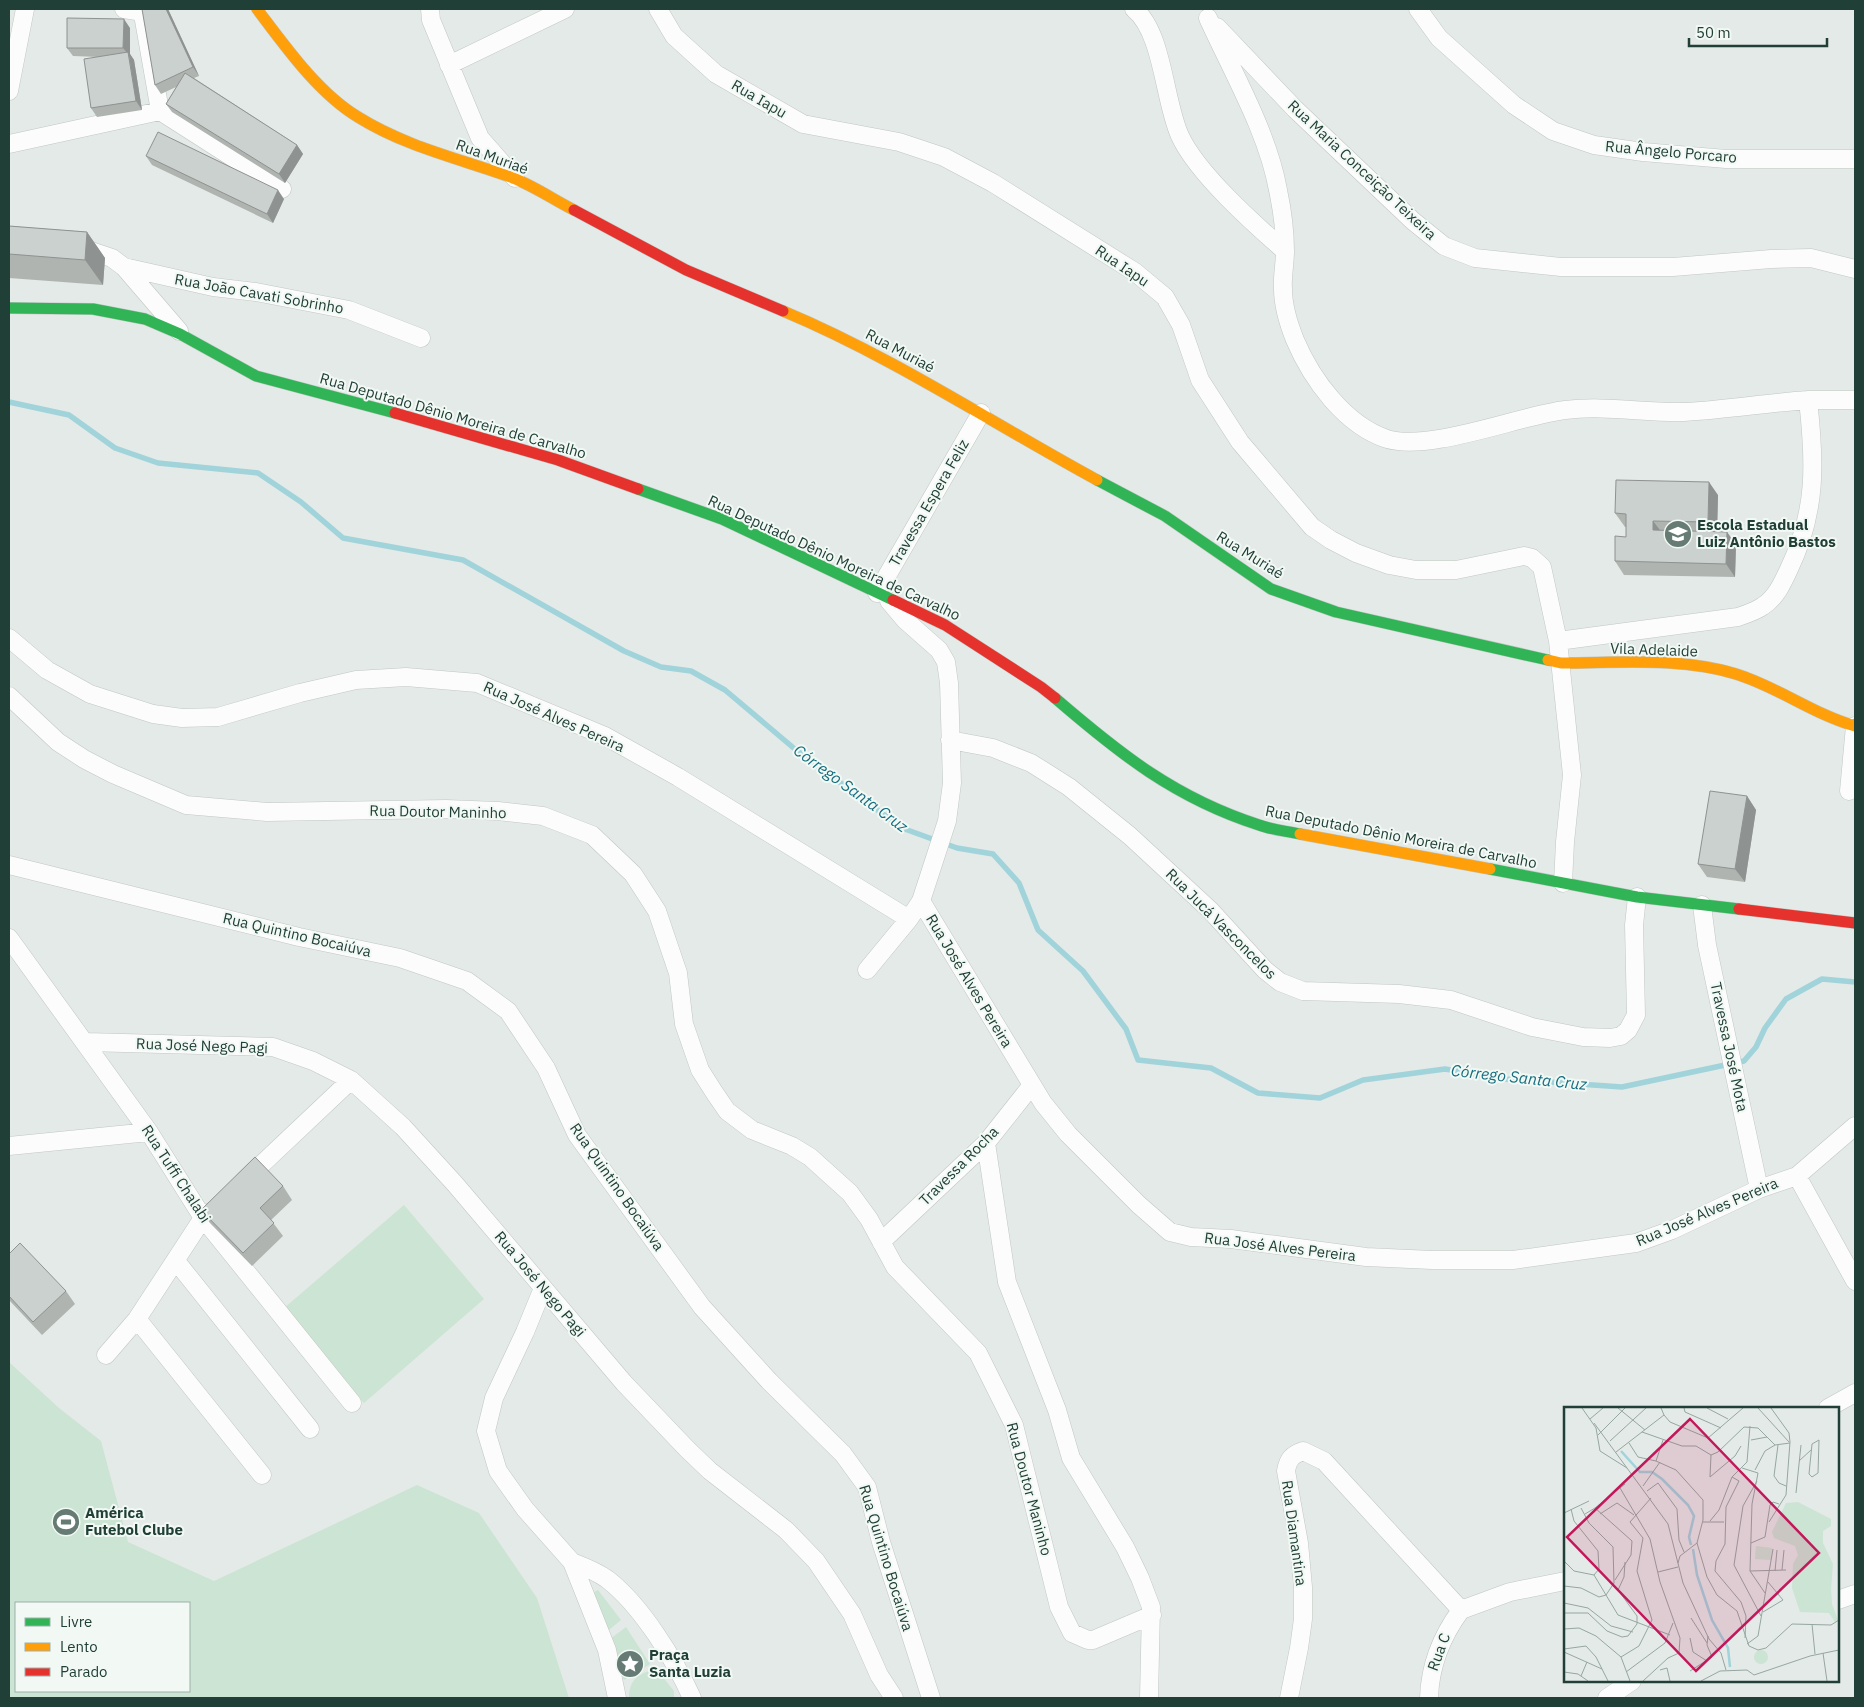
<svg xmlns="http://www.w3.org/2000/svg" width="1864" height="1707" viewBox="0 0 1864 1707" font-family="'IBM Plex Sans',sans-serif">
	<style>
		.green { fill: #cce4d3; fill-rule: evenodd }
		.lines { fill: none; stroke-linecap: round; stroke-linejoin: round }
		.stream { stroke: #a1d3db; stroke-width: 5.5 }
		.street-casing { stroke: #c1c7c4; stroke-width: 19 }
		.fast-casing { stroke: #bfc7c4; stroke-width: 12 }
		.slow-casing { stroke: #bfc7c4; stroke-width: 12 }
		.jam-casing { stroke: #bfc7c4; stroke-width: 12 }
		.street { stroke: #fbfcfb; stroke-width: 18 }
		.fast { stroke: #30b455; stroke-width: 11 }
		.slow { stroke: #ff9f0a; stroke-width: 11 }
		.jam { stroke: #e5322d; stroke-width: 11 }
		.wall { fill: #afb4b1 }
		.shaded-wall { fill: #8e9290 }
		.building { fill: #cbd1ce; stroke: #8e9290 }
		.labels { text-anchor: middle; stroke-width: 4; stroke-linejoin: round; paint-order: stroke }
		.street-label { font-size: 15px; fill: #203f36; stroke: #f2f9f5 }
		.poi-label { font-size: 15px; font-weight: bold; fill: #203f36; stroke: #f2f9f5; text-anchor: start }
		.water-label { font-size: 16px; font-style: italic; fill: #156d7f; stroke: #f2f9f5 }
		.inset-river { fill: none; stroke: #a1d3db; stroke-width: 2.5 }
		.inset-road { fill: none; stroke: #96a6a0; stroke-width: 1 }
		.view { fill: #c2185b; fill-opacity: 0.15; stroke: #c2185b; stroke-width: 2.5 }
		.inset-edge { fill: none; stroke: #203f36; stroke-width: 2.5 }
	</style>
	<rect width="100%" height="100%" fill="#e4eae7"/>
	<path class="green" d="M404,1205L484,1299L364,1403L283,1309Z
		M9,1362L59,1408L101,1441L128,1542L214,1581L417,1485L479,1513L537,1598L569,1698H9ZM16,1603H189V1691H16Z
		M598,1590L621,1620L604,1634L589,1595Z
		M626,1627L650,1664L624,1680L606,1642Z
		M655,1669L658,1671L674,1691V1698H629C629,1680 638,1674 655,1669Z"/>
	<g class="lines">
		<path class="stream" d="M9,402L69,415L115,448L158,463L258,473L301,502L343,538L463,560L624,651L661,667L691,671L725,690L796,750L902,828L957,848L993,854L1019,883L1038,930L1083,971L1126,1029L1138,1060L1211,1068L1258,1093L1320,1098L1363,1080L1445,1069L1505,1079L1622,1087L1744,1061L1756,1047L1765,1028L1786,999L1822,979L1855,982"/>
		<defs>
			<path id="street" d="M124,9L143,12
				M142,9L160,111
				M430,9L431,20L480,138L515,178
				M658,9L674,36L716,74L803,124L899,142L944,157L993,183L1135,272L1165,297L1181,325L1200,380L1240,442L1312,527L1331,540L1356,553L1389,565L1416,570H1456L1524,556L1532,558L1542,567L1558,641L1572,775L1565,842L1563,883
				M1134,9C1163,32 1164,101 1180,136C1197,173 1253,223 1285,251
				M1418,9L1439,38L1514,105L1553,131L1594,145L1643,152L1726,159H1855
				M1208,18C1232,71 1268,133 1278,190C1282,209 1285,231 1285,251C1285,264 1282,277 1283,289C1283,306 1289,325 1295,340C1312,380 1345,425 1387,439C1430,452 1518,416 1565,410C1605,405 1644,413 1684,412C1725,410 1766,403 1808,400C1823,400 1839,400 1855,400
				M1217,27L1295,109L1413,221L1444,246L1475,258L1561,267H1673L1771,259L1811,258L1855,269
				M449,65L565,9
				M9,91L25,9
				M9,144L160,111L282,189
				M79,247L112,258L124,267L179,331
				M124,267L213,287L256,292L349,310L421,338
				M877,593L981,413
				M9,638L47,670L90,694L153,714L182,718L218,717L300,693L356,680L406,677L477,683L605,736L678,777L909,919L921,901L947,821L952,783L949,683L946,662L939,650L905,620L889,601
				M1558,641L1738,617C1747,614 1756,611 1763,606C1776,598 1783,582 1789,569C1817,511 1815,462 1808,400
				M9,696L58,742L84,759L113,774L186,805L267,812L446,809L498,811L543,816L592,835L633,874L657,911L678,973L684,1024L700,1070L714,1092L727,1111L752,1130L792,1146L810,1157L850,1193L869,1219L895,1267L978,1353L1014,1425L1059,1607L1072,1633L1088,1640H1093L1152,1615
				M950,740L993,748L1031,763L1069,787L1130,836L1210,910L1265,970L1280,982L1303,991L1399,994L1451,1000L1532,1027L1583,1037L1610,1038L1621,1036L1628,1030L1636,1015L1634,925L1637,897
				M1849,791L1855,726
				M9,865L299,937L400,958L467,981L508,1011L546,1068L577,1135L702,1307L769,1381L843,1454L867,1487L881,1542L931,1698
				M921,901L1043,1103L1068,1134L1139,1205L1170,1232L1191,1237L1231,1239L1366,1257L1432,1260H1513L1636,1243L1672,1230L1759,1189L1797,1176L1855,1126
				M1702,905L1707,945L1759,1189
				M9,938L149,1132L203,1218L352,1403
				M867,970L909,919
				M86,1042L273,1047L313,1061L351,1080L403,1127L455,1184L624,1383L688,1450L710,1471L786,1530L816,1561L852,1614L879,1675L894,1698
				M986,1143L1007,1282L1057,1410L1071,1458L1125,1547L1140,1578L1151,1607L1149,1698
				M9,1146L149,1132
				M1797,1176L1855,1281
				M244,1181L351,1080
				M881,1242L986,1143L1032,1085
				M176,1261L310,1429
				M543,1288L525,1332L494,1398L486,1431L498,1471L525,1509L572,1562L607,1650L617,1698
				M137,1319L262,1475
				M106,1355L137,1319L203,1218L210,1212
				M1828,1408L1855,1393
				M572,1562C585,1567 596,1571 607,1579C641,1605 675,1660 692,1698
				M1838,1600L1855,1594
				M1461,1610L1510,1592L1565,1581
				M1289,1698L1299,1648L1303,1619V1587L1299,1543L1286,1471C1288,1459 1292,1455 1303,1451L1324,1461L1461,1610
				M1429,1698C1430,1665 1441,1637 1461,1610
				M1607,1698L1632,1681"/>
			<path id="fast" d="M9,308L93,309L145,319L180,334L256,376L395,413
				M1097,480L1165,516L1271,589L1336,612L1548,660
				M638,489L722,519L893,600
				M1055,698C1120,754 1175,798 1259,825C1272,830 1287,831 1300,834
				M1490,869L1637,897L1739,909"/>
			<path id="slow" d="M257,9C285,46 318,93 358,117C406,147 461,159 513,178C534,186 554,200 574,210
				M783,311C893,357 992,423 1097,480
				M1548,660L1561,663C1619,663 1680,657 1736,674C1778,687 1813,714 1855,726V724
				M1300,834L1490,869"/>
			<path id="jam" d="M574,210L686,270L783,311
				M395,413L558,460L638,489
				M893,600L945,625L1041,687L1055,698
				M1739,909L1855,923"/>
		</defs>
		<use href="#street" class="street-casing"/>
		<use href="#fast" class="fast-casing"/>
		<use href="#slow" class="slow-casing"/>
		<use href="#jam" class="jam-casing"/>
		<use href="#street" class="street"/>
		<use href="#fast" class="fast"/>
		<use href="#slow" class="slow"/>
		<use href="#jam" class="jam"/>
	</g>
	<path class="wall" d="M142,9H168L199,76L194,78L297,145L303,154L285,183L172,112L166,104L176,87L161,94L155,85Z
		M130,28V54L134,60L142,110L97,117L91,108L99,57L73,56L67,48Z
		M146,156L284,199L273,223L152,165Z
		M9,226L87,232L105,258L103,285L9,278Z
		M1718,495L1717,532H1727L1736,545L1735,577L1624,575L1615,561L1626,537V527H1625L1615,513Z
		M1747,796L1756,810L1745,882L1707,877L1698,864Z
		M283,1186L292,1200L271,1220L283,1236L252,1266L210,1223L201,1210Z
		M9,1254L66,1291L75,1304L42,1335L9,1300Z"/>
	<path class="shaded-wall" d="M166,9H168L199,76L193,67Z
		M124,19L130,28V54L134,60L142,110L136,101L129,55L123,48Z
		M297,145L303,154L285,183L279,174Z
		M278,190L284,199L273,223L267,214Z
		M87,232L105,258L103,285L85,260Z
		M1709,482L1718,495L1717,535L1708,522Z
		M1653,521L1663,534L1653,530Z
		M1727,532L1736,545L1735,577L1726,564Z
		M1747,796L1756,810L1745,882L1735,869Z"/>
	<path class="building" d="M142,9H166L193,67L155,85Z
		M67,18L124,19L123,48H67Z
		M128,52L136,101L91,108L84,59Z
		M185,73L297,145L279,174L166,104Z
		M158,132L278,190L267,214L146,156Z
		M9,226L87,232L85,260L9,254Z
		M1616,480L1709,482L1708,522L1653,521V530L1727,532L1726,564L1615,561V536L1626,537V514L1615,513Z
		M1710,791L1747,796L1735,869L1698,864Z
		M255,1157L283,1186L260,1208L274,1223L243,1253L201,1210Z
		M20,1243L66,1291L33,1322L9,1296V1254Z"/>
	<defs>
		<symbol id="school-disc" viewBox="-11 -11 22 22"><circle r="9.5" fill="#657b74" stroke="#f2f9f5"/><path d="M0-5L7-2L0 1L-7-2ZM-4 1L0 2.5L4 1V4Q0 6-4 4Z" fill="#fff"/></symbol>
		<symbol id="stadium-disc" viewBox="-11 -11 22 22"><circle r="9.5" fill="#657b74" stroke="#f2f9f5"/><path d="M0-5a6.5 5 0 1 0 0 10a6.5 5 0 1 0 0-10ZM-3.5-1.8h7v3.6h-7Z" fill="#fff"/></symbol>
		<symbol id="sight-disc" viewBox="-11 -11 22 22"><circle r="9.5" fill="#657b74" stroke="#f2f9f5"/><path d="M0-6L1.8-2.2L6-1.7L2.9 1.2L3.7 5.4L0 3.3L-3.7 5.4L-2.9 1.2L-6-1.7L-1.8-2.2Z" fill="#fff"/></symbol>
	</defs>
	<g fill-rule="evenodd">
		<use href="#school-disc" x="1662" y="518" width="32" height="32"/>
		<use href="#stadium-disc" x="50" y="1506" width="32" height="32"/>
		<use href="#sight-disc" x="614" y="1648" width="32" height="32"/>
	</g>
	<g class="labels">
		<g class="street-label">
			<text transform="translate(759 99) rotate(30)" y="5">Rua Iapu</text>
			<text transform="translate(1671 152) rotate(5)" y="5">Rua Ângelo Porcaro</text>
			<text transform="translate(492 157) rotate(20)" y="5">Rua Muriaé</text>
			<text transform="translate(1362 170) rotate(43)" y="5">Rua Maria Conceição Teixeira</text>
			<text transform="translate(1122 266) rotate(34)" y="5">Rua Iapu</text>
			<text transform="translate(259 294) rotate(10)" y="5">Rua João Cavati Sobrinho</text>
			<text transform="translate(900 351) rotate(28)" y="5">Rua Muriaé</text>
			<text transform="translate(453 416) rotate(16)" y="5">Rua Deputado Dênio Moreira de Carvalho</text>
			<text transform="translate(929 503) rotate(-60)" y="5">Travessa Espera Feliz</text>
			<text transform="translate(1250 555) rotate(32)" y="5">Rua Muriaé</text>
			<text transform="translate(834 558) rotate(25)" y="5">Rua Deputado Dênio Moreira de Carvalho</text>
			<text transform="translate(1654 650) rotate(2)" y="5">Vila Adelaide</text>
			<text transform="translate(554 717) rotate(24)" y="5">Rua José Alves Pereira</text>
			<text transform="translate(438 812) rotate(1)" y="5">Rua Doutor Maninho</text>
			<text transform="translate(1401 837) rotate(11)" y="5">Rua Deputado Dênio Moreira de Carvalho</text>
			<text transform="translate(1221 924) rotate(45)" y="5">Rua Jucá Vasconcelos</text>
			<text transform="translate(297 935) rotate(13)" y="5">Rua Quintino Bocaiúva</text>
			<text transform="translate(969 981) rotate(59)" y="5">Rua José Alves Pereira</text>
			<text transform="translate(202 1046) rotate(2)" y="5">Rua José Nego Pagi</text>
			<text transform="translate(1729 1047) rotate(78)" y="5">Travessa José Mota</text>
			<text transform="translate(959 1166) rotate(-45)" y="5">Travessa Rocha</text>
			<text transform="translate(176 1174) rotate(57)" y="5">Rua Tuffi Chalabi</text>
			<text transform="translate(617 1187) rotate(55)" y="5">Rua Quintino Bocaiúva</text>
			<text transform="translate(1707 1212) rotate(-23)" y="5">Rua José Alves Pereira</text>
			<text transform="translate(1280 1247) rotate(7)" y="5">Rua José Alves Pereira</text>
			<text transform="translate(540 1284) rotate(50)" y="5">Rua José Nego Pagi</text>
			<text transform="translate(1029 1489) rotate(75)" y="5">Rua Doutor Maninho</text>
			<text transform="translate(1294 1533) rotate(82)" y="5">Rua Diamantina</text>
			<text transform="translate(886 1558) rotate(73)" y="5">Rua Quintino Bocaiúva</text>
			<text transform="translate(1439 1652) rotate(-70)" y="5">Rua C</text>
		</g>
		<g class="poi-label">
			<text x="1697" y="530">Escola Estadual<tspan x="1697" dy="17">Luiz Antônio Bastos</tspan></text>
			<text x="85" y="1518">América<tspan x="85" dy="17">Futebol Clube</tspan></text>
			<text x="649" y="1660">Praça<tspan x="649" dy="17">Santa Luzia</tspan></text>
		</g>
		<g class="water-label">
			<text transform="translate(851 788) rotate(36)" y="6">Córrego Santa Cruz</text>
			<text transform="translate(1519 1077) rotate(6)" y="6">Córrego Santa Cruz</text>
		</g>
	</g>
	<g transform="translate(1564 1407)">
		<rect width="275" height="275" fill="#e4eae7"/>
		<path d="M234,95L267,112V119L259,124V136L269,157L267,182L268,197L274,213L271,215L265,206L236,205L228,181L229,157L234,148L231,139L210,131L208,125L222,96ZM192,139L208,141L207,153L191,152ZM190 250a7 7 0 1 1 14 0a7 7 0 1 1-14 0Z" fill="#cce4d3"/>
		<path class="inset-river" d="M57,44L76,65H88L98,72L124,98L130,109L125,130L127,138M129,142L133,168L148,213L164,241L166,260"/>
		<path class="inset-road" d="M18,1L32,21L36,44L63,61M54,1L81,23M120,1L121,5L157,21M143,1L164,12M194,1L225,35M100,8L106,15L144,31L179,1M26,12L39,1M30,16L104,117L119,176L145,232L157,246L162,263M78,25L118,39H132L147,48M34,28L61,1M187,33L203,30M255,33L254,66L248,70L245,67L248,37ZM46,34L82,1M65,36L74,50L92,54L112,63L139,93V113L133,136L143,170L153,188L173,204L185,239L194,243L202,241L228,217L267,218L275,213M214,38L210,69L215,76L222,79M52,45L100,8L97,1M147,48L154,45L180,20L194,21L211,38M92,54L99,33M235,54L247,43M178,61L194,66L188,97L186,164L201,186M191,63L201,44L211,38L226,36M146,70L171,49L177,39M146,70L147,48M168,70L175,74L162,100L161,137L152,154L151,164L177,195L182,209L181,231M193,74L179,99L170,158L197,209M79,79L96,55M56,81L86,132L96,175L116,231L115,246L104,251L79,274M83,84L94,76L113,102L115,133L120,145M232,86L237,38M31,101L61,77M7,102L10,114L34,144L35,162L30,168M0,106L25,94M21,107L31,101L68,134L67,148L51,173M36,107L53,96L70,108M146,114L155,103L168,70L183,55L186,19M139,115H160M205,115L222,88L226,35L225,26L207,1M187,136L201,130L206,98L209,95L215,97M0,154L10,164L30,168L54,208L106,228M114,156L116,149L133,136M218,163L220,143M186,164L222,163M211,164L213,143M94,165L114,160M0,179L17,181L35,190L42,188L50,176L49,140L25,116L17,101M0,196L24,201L47,219L69,225M199,205L219,193L204,175M0,206H24L43,224L58,230L64,229L73,217V209L54,183L60,170L61,155M127,211L143,236M248,217L251,247M0,222L15,221L32,229L57,250L66,274M126,231L129,245L143,254M183,237L194,229L209,142M0,242L22,239L32,250L44,274M0,245L38,262M259,246L263,274M57,250L75,239L88,213L73,164L79,131L66,115L87,91M96,263L103,261L106,274M126,264L148,250L143,238L144,229M0,265L14,267L24,274M62,265L101,236L109,216M17,269L23,255M137,274L156,264L183,263L190,268L246,249L275,243"/>
		<path class="view" d="M126,12L255,146L132,264L3,130Z"/>
		<rect width="275" height="275" class="inset-edge"/>
	</g>
	<rect width="1864" height="1707" fill="none" stroke="#203f36" stroke-width="20"/>
	<rect x="15" y="1602" width="175" height="90" fill="#f2f9f5" stroke="#9eafa9"/>
	<rect x="25" y="1618" width="25" height="8" fill="#30b455" stroke="#9eafa9"/>
	<text x="60" y="1627" font-size="15" fill="#203f36">Livre</text>
	<rect x="25" y="1643" width="25" height="8" fill="#ff9f0a" stroke="#9eafa9"/>
	<text x="60" y="1652" font-size="15" fill="#203f36">Lento</text>
	<rect x="25" y="1668" width="25" height="8" fill="#e5322d" stroke="#9eafa9"/>
	<text x="60" y="1677" font-size="15" fill="#203f36">Parado</text>
	<path d="M1689 38v8h138v-8" fill="none" stroke="#203f36" stroke-width="2.5"/>
	<text x="1696" y="38" font-size="15" fill="#203f36" stroke="#f2f9f5" stroke-width="4" paint-order="stroke">50 m</text>
</svg>
